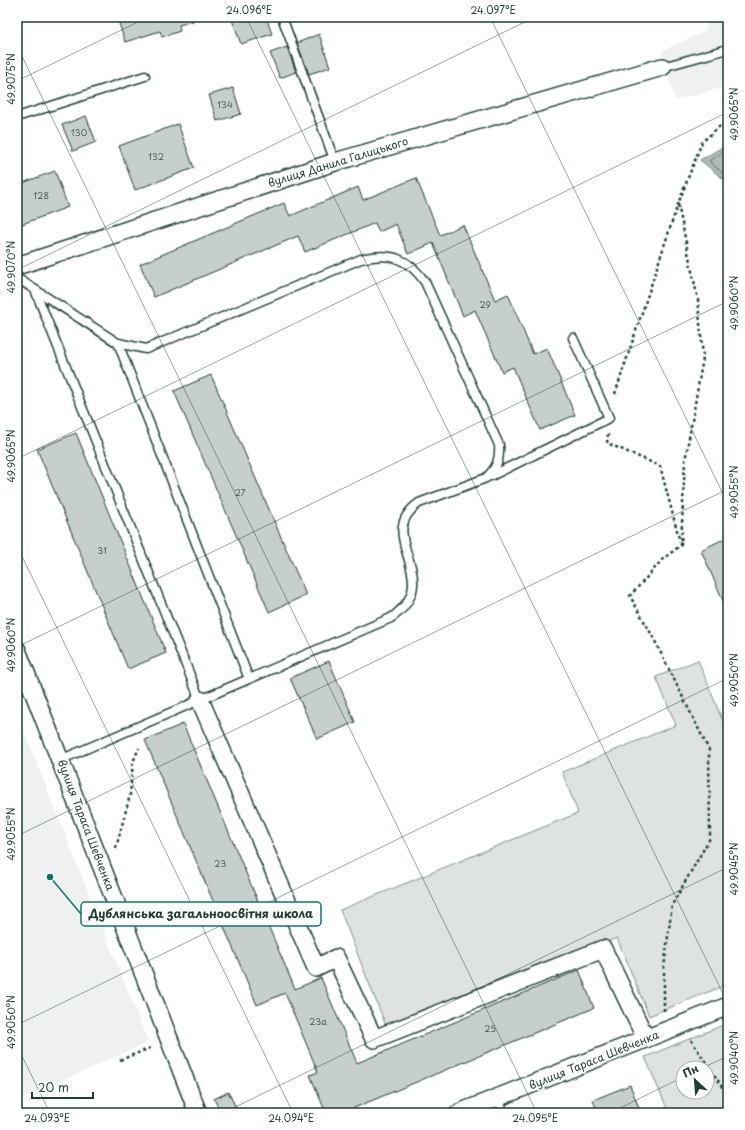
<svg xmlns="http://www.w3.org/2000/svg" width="745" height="1130" viewBox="0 0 745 1130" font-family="'Playpen Sans',sans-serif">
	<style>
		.built { fill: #eef1f0 }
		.green { fill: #dee3e2; stroke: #7e908b; fill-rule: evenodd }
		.water { fill: #afbab7; stroke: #758883 }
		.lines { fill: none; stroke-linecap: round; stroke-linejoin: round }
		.shore { stroke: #596f68; stroke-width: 1 }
		.building { fill: #c7cfcc; stroke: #1f3d34 }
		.service-casing { stroke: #1f3d34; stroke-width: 11 }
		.minor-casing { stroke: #1f3d34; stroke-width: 20 }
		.path { stroke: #1f3d34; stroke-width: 2.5; stroke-dasharray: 3 3; stroke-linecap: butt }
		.service { stroke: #fff; stroke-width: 8 }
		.minor { stroke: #fff; stroke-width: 17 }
		.ticks { fill: none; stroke: #1f3d34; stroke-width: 1; stroke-opacity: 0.45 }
		.labels { text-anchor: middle; stroke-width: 4; stroke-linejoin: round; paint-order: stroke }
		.number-label { font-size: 9px; fill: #49625a }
		.street-label { font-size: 11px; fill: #1f3d34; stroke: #fff }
		.leader { fill: none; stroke: #0f766e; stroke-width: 1.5 }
		.callout-dot { fill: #0f766e; stroke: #fff; stroke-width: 1.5 }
		.callout { fill: #fff; stroke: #0f766e; stroke-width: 1.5 }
		.callout-label { font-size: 12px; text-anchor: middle; font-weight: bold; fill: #1f3d34 }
		.neatline { fill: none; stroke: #1f3d34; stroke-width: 1.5 }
		.ticks-label { font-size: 10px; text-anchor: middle; fill: #1f3d34 }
	</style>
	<rect width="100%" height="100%" fill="#fff"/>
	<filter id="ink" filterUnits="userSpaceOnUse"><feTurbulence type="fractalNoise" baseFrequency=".025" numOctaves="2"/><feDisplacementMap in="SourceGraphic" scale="8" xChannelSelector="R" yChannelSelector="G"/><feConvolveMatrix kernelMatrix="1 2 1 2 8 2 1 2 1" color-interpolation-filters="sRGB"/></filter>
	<g filter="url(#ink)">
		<path class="built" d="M708,17H728V86L675,100L662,51L705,31Z
			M17,713L148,1042L17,1101Z"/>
		<path class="green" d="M698,660L728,734V984L649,1016L617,938L388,1031L340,910L578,813L562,772L676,725L656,677Z
			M728,1023V1113H669L645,1057ZM683,1068H707V1092H683Z"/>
		<path class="water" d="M728,144V183L700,160Z"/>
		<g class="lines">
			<path class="shore" d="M728,149L709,161L728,178"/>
		</g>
		<path class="building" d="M117,17H193V21L179,25L180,31L162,37L160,31L125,42Z
			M231,17H266L272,34L241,44Z
			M319,34L330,67L309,74L297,43Z
			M287,47L296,72L280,78L270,53Z
			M233,88L241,114L217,121L209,95Z
			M86,116L96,142L73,151L62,125Z
			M178,124L194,168L135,190L119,146Z
			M55,171L68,207L17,226V185Z
			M416,178L440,235L463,225L495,300L508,294L533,354L547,348L575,415L540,430L513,367L502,372L475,310L463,316L433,243L408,254L396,224L379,232L375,223L305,252L298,236L154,297L140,264L284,203L290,216L358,187L363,200Z
			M211,375L306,595L269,612L174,391Z
			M76,433L166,653L128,669L37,449Z
			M728,537V612L701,550Z
			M329,661L355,722L317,739L290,678Z
			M183,724L295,989L321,978L357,1063L579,970L594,1008L354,1108L357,1113H326L310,1075L318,1072L285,993L257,1005L145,740Z
			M630,1085L641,1113H598L593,1100Z
			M228,1092L239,1113H221L214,1099Z"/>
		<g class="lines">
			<defs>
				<path id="service" d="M282,17L335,162
					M662,67L728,49
					M17,117L145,76
					M17,278L118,343L146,349L361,259C391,252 408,258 425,282L499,445C500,459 497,468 486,478L419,503C371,537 448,578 391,618L60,760
					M35,290L200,700
					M118,343L249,679
					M491,476L609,418L573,338
					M498,1098L504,1113"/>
				<path id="minor" d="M17,266L335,162L662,67
					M17,650L198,1113
					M200,700L316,968L336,958L374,1039L603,949L646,1039
					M459,1113L728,1006"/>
			</defs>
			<use href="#service" class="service-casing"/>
			<use href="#minor" class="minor-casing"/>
			<path class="path" d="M615,394L678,204L702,142L728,119
				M608,434L607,443L660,466L680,542
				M116,848L130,795L133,762L139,748
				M664,1011V968L672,905L710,838L709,750L653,637L630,596L663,559L681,545L685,461L703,358L698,300L678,204
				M691,1040L728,1096
				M120,1060L153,1047"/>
			<use href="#service" class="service"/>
			<use href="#minor" class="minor"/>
		</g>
	</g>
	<path class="ticks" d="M246,17L728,1004M490,17L728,504M17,46L537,1113M17,81L148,17M17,270L535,17M17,459L728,112M17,546L293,1113M17,647L728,301M17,836L728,489M17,1025L728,678M17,1046L50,1113M702,1068L728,1056M223,1113L728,867M610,1113L683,1077"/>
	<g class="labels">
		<g class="number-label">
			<text x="225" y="108">134</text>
			<text x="79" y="136">130</text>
			<text x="156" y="160">132</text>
			<text x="41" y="199">128</text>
			<text x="485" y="308">29</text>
			<text x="240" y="496">27</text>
			<text x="102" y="554">31</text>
			<text x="220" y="867">23</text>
			<text x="318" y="1025">23а</text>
			<text x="490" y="1032">25</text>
		</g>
		<g class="street-label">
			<text transform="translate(338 162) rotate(-17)" y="4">вулиця Данила Галицького</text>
			<text transform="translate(86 825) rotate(69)" y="4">вулиця Тараса Шевченка</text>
			<text transform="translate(594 1060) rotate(-22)" y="4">вулиця Тараса Шевченка</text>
		</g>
	</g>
	<path class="leader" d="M50 877L81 914"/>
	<circle class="callout-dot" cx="50" cy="877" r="4"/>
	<rect class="callout" x="81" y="902" width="240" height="24" rx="4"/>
	<g class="callout-label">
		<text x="201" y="918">Дублянська загальноосвітня школа</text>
	</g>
	<rect width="745" height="1130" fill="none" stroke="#fff" stroke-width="44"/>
	<g transform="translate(695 1080) rotate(334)"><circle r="19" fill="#ffffff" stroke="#a5b1ae"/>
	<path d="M0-3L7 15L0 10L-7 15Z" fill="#1f3d34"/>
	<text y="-6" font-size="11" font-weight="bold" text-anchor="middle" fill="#1f3d34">Пн</text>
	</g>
	<path d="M32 1092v6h61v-6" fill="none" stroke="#1f3d34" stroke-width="2"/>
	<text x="38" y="1092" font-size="12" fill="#1f3d34" stroke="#ffffff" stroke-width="3" paint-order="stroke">20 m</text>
	<rect x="22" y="22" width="701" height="1086" class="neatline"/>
	<g class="ticks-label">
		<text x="249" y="14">24.096°E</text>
		<text x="493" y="14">24.097°E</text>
		<text transform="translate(11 79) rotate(-90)" y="4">49.9075°N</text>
		<text transform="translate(734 114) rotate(-90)" y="4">49.9065°N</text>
		<text transform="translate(11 267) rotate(-90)" y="4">49.9070°N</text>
		<text transform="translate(734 303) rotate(-90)" y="4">49.9060°N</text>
		<text transform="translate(11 456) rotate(-90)" y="4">49.9065°N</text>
		<text transform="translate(734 492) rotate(-90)" y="4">49.9055°N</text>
		<text transform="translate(11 645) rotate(-90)" y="4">49.9060°N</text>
		<text transform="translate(734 680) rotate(-90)" y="4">49.9050°N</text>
		<text transform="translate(11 834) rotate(-90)" y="4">49.9055°N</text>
		<text transform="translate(734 869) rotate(-90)" y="4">49.9045°N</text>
		<text transform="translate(11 1022) rotate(-90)" y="4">49.9050°N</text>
		<text transform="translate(734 1058) rotate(-90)" y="4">49.9040°N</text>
		<text x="47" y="1122">24.093°E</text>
		<text x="291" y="1122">24.094°E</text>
		<text x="535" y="1122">24.095°E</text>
	</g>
</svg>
